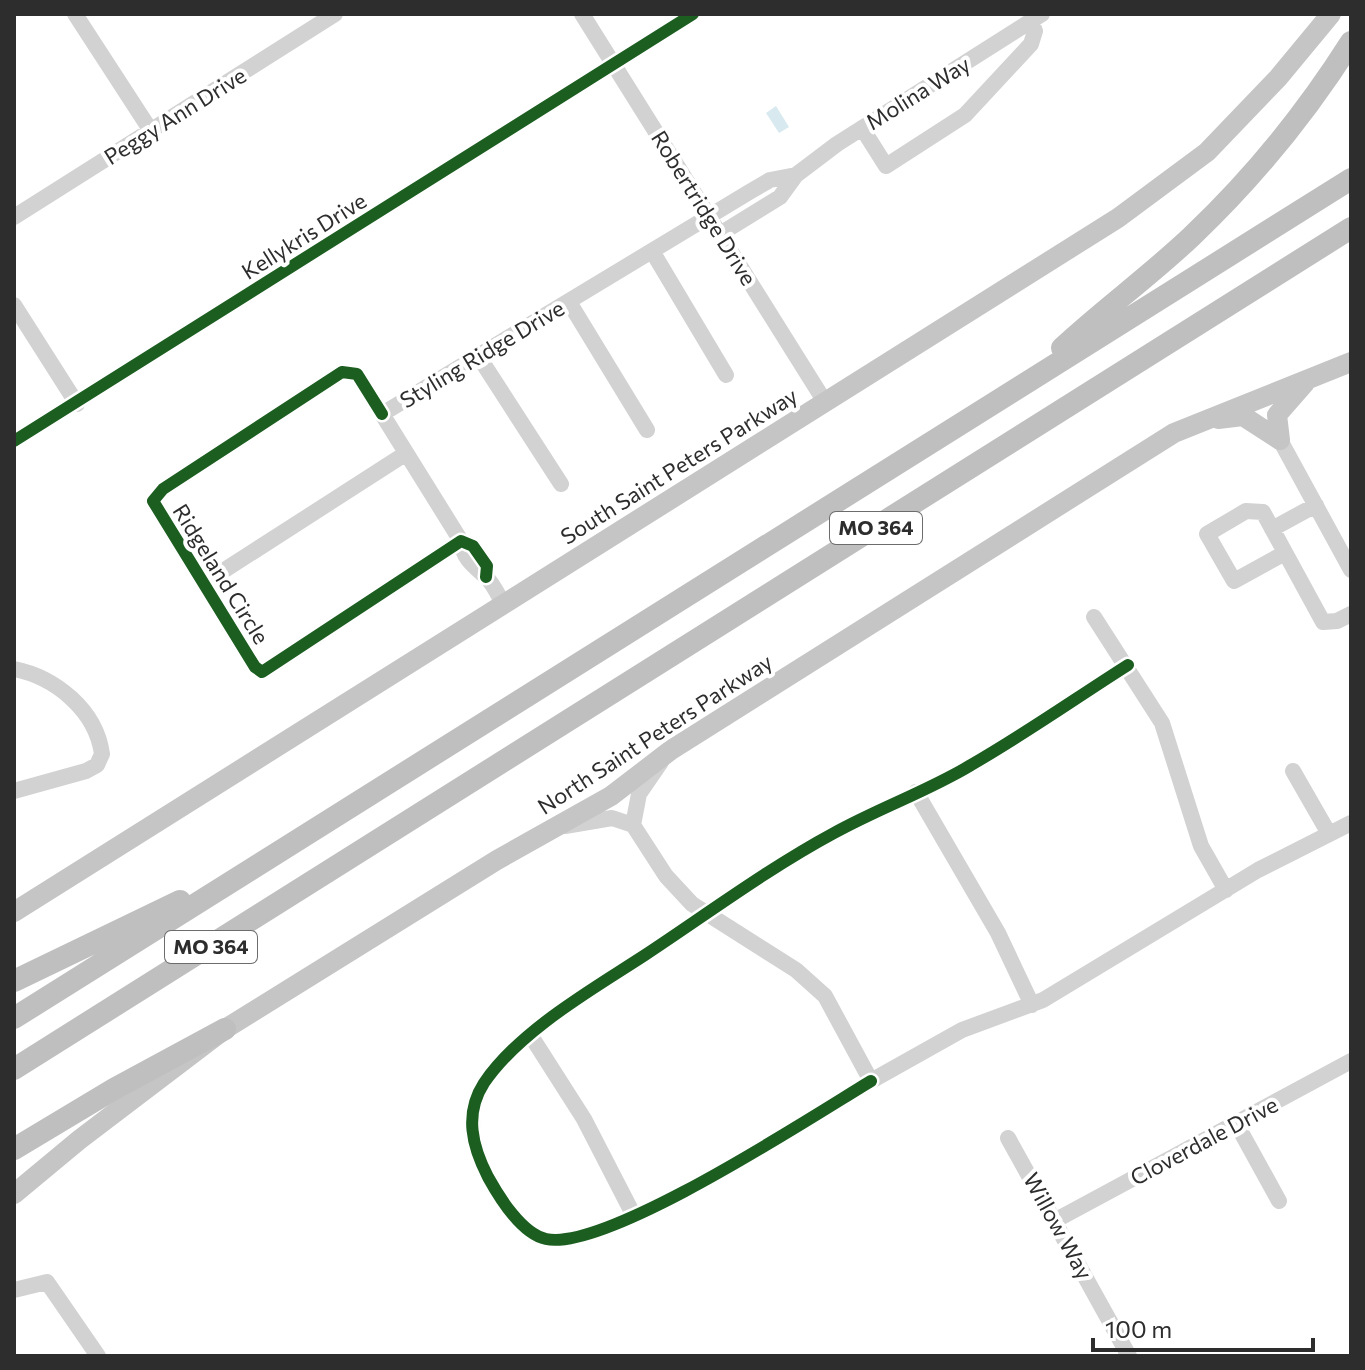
<svg xmlns="http://www.w3.org/2000/svg" width="1365" height="1370" viewBox="0 0 1365 1370" font-family="Commissioner,sans-serif">
	<style>
		.water { fill: #d8e9f0 }
		.lines { fill: none; stroke-linecap: round; stroke-linejoin: round }
		.minor { stroke: #d2d2d2; stroke-width: 16 }
		.major { stroke: #c5c5c5; stroke-width: 20 }
		.highway { stroke: #bfbfbf; stroke-width: 22 }
		.cycleway-casing { stroke: #fff; stroke-width: 17 }
		.cycleway { stroke: #1b5e20; stroke-width: 12 }
		.labels { text-anchor: middle; stroke-width: 8; stroke-linejoin: round; paint-order: stroke }
		.shield { fill: #fff; stroke: #6c6c6c; stroke-width: 2 }
		.shield-label { font-size: 20px; font-weight: bold; fill: #2d2d2d }
		.street-label { font-size: 22px; fill: #2d2d2d; stroke: #fff }
	</style>
	<rect width="100%" height="100%" fill="#fff"/>
	<path class="water" d="M776,106L789,127L779,133L766,113Z"/>
	<g class="lines">
		<path class="minor" d="M75,14L151,131
			M582,14L825,402
			M862,128L886,166L965,115L1031,44L1035,31L1031,21
			M14,217L335,14
			M720,234L780,197L796,175L837,144L1042,14
			M652,251L726,375
			M569,302L647,430
			M14,305L77,404
			M479,357L561,484
			M382,414L357,374L342,372L163,489L153,501L255,667L262,672L461,541L473,546L487,566L486,577
			M1280,440L1351,570
			M14,441L693,14
			M1272,529L1316,505
			M1285,553L1234,581L1207,534L1246,511L1263,512L1323,622L1337,621L1351,614
			M206,582L405,454
			M504,605C499,597 493,583 486,577C474,566 463,559 461,541L382,414L751,191L770,180L796,175
			M1094,617L1162,723L1201,846L1226,890
			M14,669C55,677 96,710 102,754L97,765L86,771L14,791
			M1293,771L1328,832
			M916,792L998,933L1032,1005
			M633,825L639,794L661,762
			M565,826L612,818L633,825L666,876L692,904L796,970L825,996L871,1081L962,1030L1043,1000L1258,870L1351,823
			M531,1036L584,1119L634,1216
			M871,1081C813,1116 606,1252 546,1239C522,1234 499,1197 488,1177C472,1146 464,1114 484,1083C520,1030 593,989 645,955C707,914 769,868 834,833C879,808 928,791 971,765C1025,734 1076,698 1128,665
			M1236,1123L1279,1201
			M1008,1138L1129,1356
			M1056,1220L1351,1061
			M14,1290L47,1282L98,1356"/>
		<path class="major" d="M1218,419L1243,416L1280,440
			M1280,440L1277,415L1305,383
			M14,912L1118,218L1207,152L1278,78L1331,14
			M14,1194L79,1140L225,1029L497,860L611,796L671,750L1174,433L1351,362"/>
		<path class="highway" d="M1062,348C1104,309 1151,275 1192,236C1253,178 1306,113 1351,42
			M14,981L180,901
			M14,1018L1351,179
			M14,1069L1351,228
			M14,1149L114,1089L225,1029"/>
		<defs>
			<path id="cycleway" d="M382,414L357,374L342,372L163,489L153,501L255,667L262,672L461,541L473,546L487,566L486,577
				M14,441L693,14
				M871,1081C813,1116 606,1252 546,1239C522,1234 499,1197 488,1177C472,1146 464,1114 484,1083C520,1030 593,989 645,955C707,914 769,868 834,833C879,808 928,791 971,765C1025,734 1076,698 1128,665"/>
		</defs>
		<use href="#cycleway" class="cycleway-casing"/>
		<use href="#cycleway" class="cycleway"/>
	</g>
	<g class="labels">
		<g class="shield">
			<rect x="830" y="512" width="92" height="32" rx="6"/>
			<rect x="165" y="931" width="92" height="32" rx="6"/>
		</g>
		<g class="shield-label">
			<text x="876" y="535">MO 364</text>
			<text x="211" y="954">MO 364</text>
		</g>
		<g class="street-label">
			<text transform="translate(918 93) rotate(-32)" y="8">Molina Way</text>
			<text transform="translate(175 116) rotate(-32)" y="8">Peggy Ann Drive</text>
			<text transform="translate(704 208) rotate(58)" y="8">Robertridge Drive</text>
			<text transform="translate(304 236) rotate(-32)" y="8">Kellykris Drive</text>
			<text transform="translate(482 354) rotate(-31)" y="8">Styling Ridge Drive</text>
			<text transform="translate(679 466) rotate(-32)" y="8">South Saint Peters Parkway</text>
			<text transform="translate(221 574) rotate(58)" y="8">Ridgeland Circle</text>
			<text transform="translate(655 734) rotate(-33)" y="8">North Saint Peters Parkway</text>
			<text transform="translate(1204 1141) rotate(-28)" y="8">Cloverdale Drive</text>
			<text transform="translate(1058 1226) rotate(61)" y="8">Willow Way</text>
		</g>
	</g>
	<rect width="1365" height="1370" fill="none" stroke="#2d2d2d" stroke-width="32"/>
	<path d="M1093 1338v12h220v-12" fill="none" stroke="#2d2d2d" stroke-width="4"/>
	<text x="1105" y="1338" font-size="24" fill="#2d2d2d" stroke="#ffffff" stroke-width="6" paint-order="stroke">100 m</text>
</svg>
